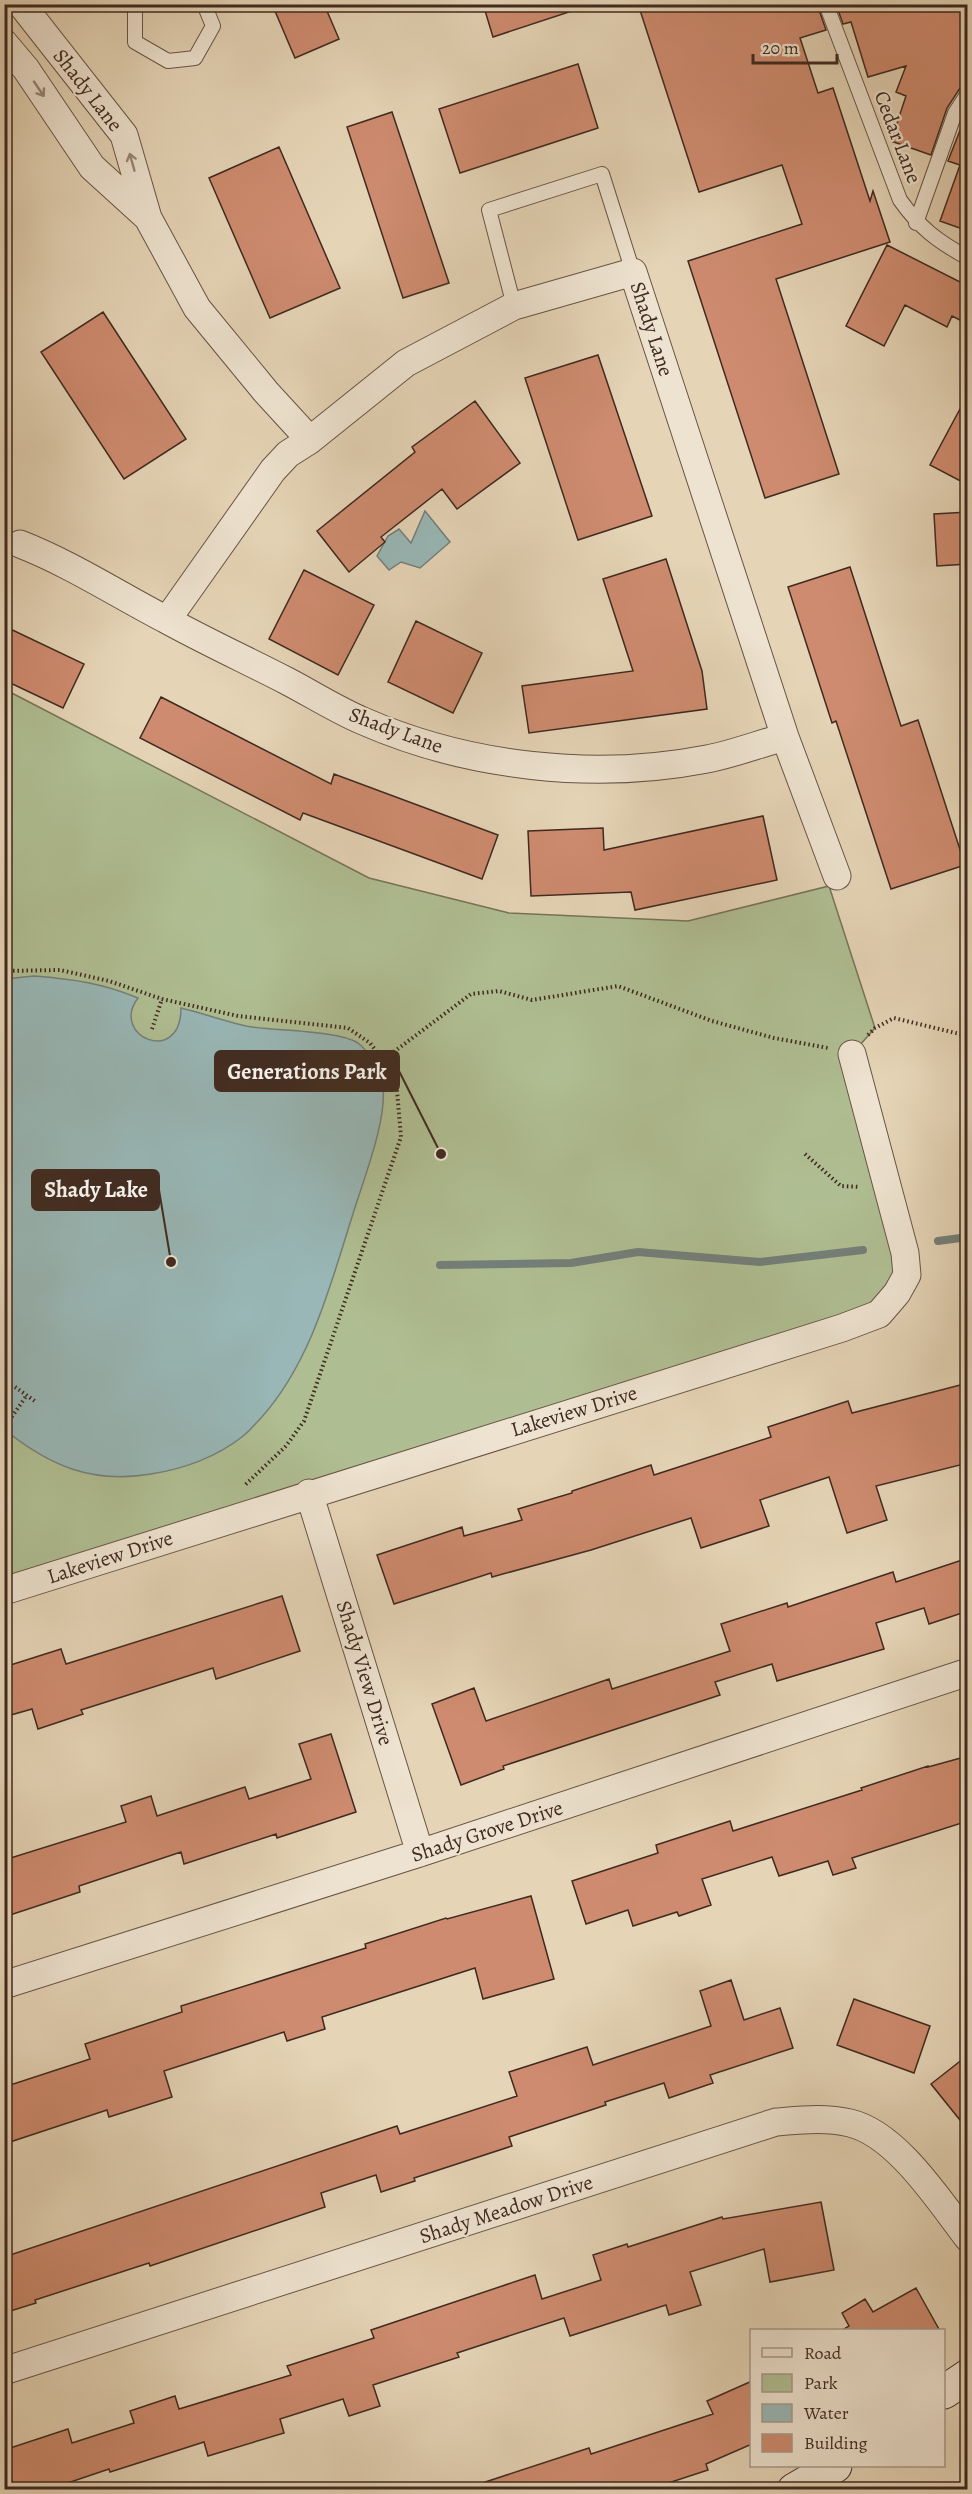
<svg xmlns="http://www.w3.org/2000/svg" width="972" height="2494" viewBox="0 0 972 2494" font-family="Alegreya,serif">
	<style>
		.green { fill: #afbe92; stroke: #777459; stroke-width: 1.5 }
		.water { fill: #98b7b6; stroke: #747f7a; stroke-width: 1.5 }
		.lines { fill: none; stroke-linecap: round; stroke-linejoin: round }
		.stream { stroke: #747f7a; stroke-width: 8 }
		.building { fill: #ce8b6f; stroke: #3f2a20; stroke-width: 1.5 }
		.lane-casing { stroke: #685446; stroke-width: 16 }
		.street-casing { stroke: #685446; stroke-width: 29 }
		.secondary-casing { stroke: #3f2a20; stroke-width: 35 }
		.path { stroke: #3f2a20; stroke-width: 4; stroke-dasharray: 1.5 3; stroke-linecap: butt }
		.lane { stroke: #eee3d0; stroke-width: 14 }
		.street { stroke: #eee3d0; stroke-width: 27 }
		.secondary { stroke: #eee3d0; stroke-width: 33 }
		.oneway { stroke: #968678 }
		.labels { text-anchor: middle; stroke-width: 4.5; stroke-linejoin: round; paint-order: stroke }
		.street-label { font-size: 21px; fill: #3f2a20; stroke: #eee3d0 }
		.leader { fill: none; stroke: #3f2a20; stroke-width: 2 }
		.callout-dot { fill: #3f2a20; stroke: #eee3d0; stroke-width: 2 }
		.callout { fill: #3f2a20; stroke: #3f2a20; stroke-width: 2 }
		.callout-label { font-size: 22px; text-anchor: middle; font-weight: bold; fill: #fff }
	</style>
	<rect width="100%" height="100%" fill="#e5d4b6"/>
	<filter id="stains"><feTurbulence type="fractalNoise" baseFrequency=".00333" numOctaves="4"/><feColorMatrix values="0 0 0 0 .2 0 0 0 0 .09 0 0 0 0 .02 0 0 0 .5 -.17"/></filter>
	<radialGradient id="worn" r=".72"><stop offset=".6" stop-color="#630" stop-opacity="0"/><stop offset="1" stop-color="#630" stop-opacity=".3"/></radialGradient>
	<path class="green" d="M4,689L369,878L509,913L688,921L829,886L875,1028L852,1054L905,1253L879,1314L5,1591Z"/>
	<path class="water" d="M425,511L450,542L420,568L401,562L389,570L377,556L388,536L399,529L411,543Z
		M34,976C72,979 102,983 138,998C109,1036 181,1067 181,1008C202,1013 224,1021 246,1026C272,1031 338,1030 358,1043C368,1051 379,1068 382,1081C390,1115 362,1183 352,1217C330,1286 311,1362 261,1418C255,1424 249,1432 242,1437C216,1457 183,1469 151,1474C92,1484 50,1466 5,1430V979Z"/>
	<g class="lines">
		<path class="stream" d="M938,1241L968,1237
			M440,1265L571,1263L638,1252L760,1262L863,1250"/>
	</g>
	<path class="building" d="M272,4H324L339,39L295,58Z
		M483,4H577L578,9L493,37Z
		M638,4H817L826,30L800,38L818,93L833,88L870,201L873,191L890,242L776,279L839,474L765,498L688,261L802,224L782,165L699,192Z
		M836,4H968V84L960,88L947,108L931,155L891,141L906,96L896,92L906,66L868,77L851,22L843,24Z
		M578,64L598,128L460,173L439,109Z
		M968,110V231L940,221L960,165L948,161Z
		M392,112L449,283L403,298L347,127Z
		M279,147L340,288L270,318L209,178Z
		M887,245L968,286V324L952,316L947,327L905,305L884,346L846,326Z
		M103,312L186,439L124,479L41,352Z
		M598,355L652,516L578,540L525,378Z
		M968,394V485L930,465Z
		M475,401L520,463L457,509L442,489L381,537L385,542L349,572L317,531L415,452L412,447Z
		M968,512V564L937,566L934,514Z
		M666,559L702,671L707,709L529,733L522,686L633,671L603,579Z
		M850,567L901,726L918,720L965,865L891,889L836,721L832,723L788,587Z
		M304,570L374,605L338,675L269,639Z
		M416,621L482,653L453,713L388,682Z
		M4,626L84,664L63,708L4,680Z
		M161,697L331,784L334,774L498,835L482,879L303,813L300,820L140,738Z
		M763,816L777,880L635,910L631,892L531,896L528,831L603,828L604,850Z
		M968,1383V1463L876,1486L887,1520L847,1533L829,1477L760,1500L769,1526L701,1548L691,1518L591,1550L492,1577L491,1573L394,1604L377,1555L462,1527L464,1536L522,1520L518,1509L572,1493V1491L651,1465L654,1475L771,1437L768,1427L848,1401L852,1413Z
		M968,1558V1611L929,1624L924,1608L876,1623L884,1649L777,1681L772,1664L715,1682L720,1695L503,1766L504,1769L461,1785L432,1704L474,1688L486,1721L609,1679L612,1689L730,1651L721,1624L787,1603L788,1607L893,1572L896,1582Z
		M282,1596L300,1651L216,1679L213,1668L81,1710L83,1714L38,1729L32,1709L4,1717V1667L61,1649L66,1664Z
		M331,1734L356,1812L277,1838L276,1834L184,1864L181,1852L79,1886L80,1892L4,1917V1860L126,1822L121,1806L151,1796L157,1816L245,1787L249,1799L311,1779L299,1744Z
		M968,1756V1821L852,1858L856,1868L833,1875L828,1861L779,1876L772,1857L702,1879L711,1905L679,1916L677,1912L633,1926L628,1910L586,1924L572,1881L658,1853L656,1845L730,1821L733,1831L862,1790L861,1788L928,1766V1767Z
		M531,1896L554,1979L483,1999L475,1968L322,2017L325,2029L287,2041L284,2032L164,2071L172,2097L109,2117L107,2110L10,2142L4,2126V2087L90,2059L85,2044L182,2012L181,2006L366,1948L365,1944L446,1918L447,1919Z
		M731,1980L744,2020L780,2008L793,2048L710,2075L713,2083L669,2098L664,2083L605,2102L606,2105L509,2137L512,2146L414,2178L415,2181L381,2192L376,2175L321,2193L325,2207L150,2266L149,2263L35,2300L36,2303L4,2313V2257L397,2126L400,2134L517,2096L509,2072L587,2047L593,2065L711,2026L700,1991Z
		M854,1999L930,2026L914,2073L837,2045Z
		M968,2055V2130L931,2084Z
		M821,2202L834,2270L770,2282L764,2249L690,2272L701,2305L669,2315L666,2305L570,2336L564,2318L457,2353L459,2357L373,2385L380,2406L349,2416L343,2399L280,2419L284,2433L208,2456L204,2442L110,2472L109,2469L47,2490H15L4,2457V2450L68,2429L72,2443L134,2423L130,2411L175,2396L179,2409L291,2375L287,2366L374,2338L371,2330L535,2275L542,2299L601,2280L593,2255L627,2244L628,2247L722,2217L723,2219Z
		M916,2288L940,2331H841L849,2326L842,2313L865,2299L873,2312Z
		M752,2381V2444L706,2464L708,2470L647,2490H477L476,2485L589,2448L591,2454L713,2414L707,2401Z"/>
	<g class="lines">
		<defs>
			<path id="lane" d="M138,4L135,7V42L168,61L195,58L213,26L204,4
				M826,4L900,200C920,228 937,241 968,258
				M916,223L955,113L968,93
				M514,306L489,210L602,174L633,272"/>
			<path id="street" d="M21,4L124,135L148,218L197,308L266,392L310,440
				M4,43L26,69L92,167L147,217
				M20,544C71,564 117,594 165,619C205,641 246,660 287,681C312,694 337,710 363,721C468,767 594,781 707,759C733,754 759,744 785,737
				M167,620L273,470L288,454L310,440L406,363L514,306L633,272L785,737L837,876
				M309,1493L420,1853
				M4,1591L842,1328L879,1314L897,1293L907,1275L905,1253L852,1054
				M4,1985L420,1853L968,1672
				M4,2371L776,2122C801,2120 825,2117 850,2123C897,2134 940,2202 968,2238"/>
			<path id="secondary" d="M944,2392L968,2376
				M794,2490L835,2466"/>
		</defs>
		<use href="#lane" class="lane-casing"/>
		<use href="#street" class="street-casing"/>
		<use href="#secondary" class="secondary-casing"/>
		<path class="path" d="M4,971L60,970L109,981L162,999L238,1016L348,1028L370,1043L383,1060L397,1091L401,1137L304,1421L286,1446L245,1485
			M152,1029L162,999
			M868,1035L875,1028L894,1018L968,1036
			M383,1060L471,994L499,991L532,1000L618,986L712,1021L774,1038L828,1048
			M805,1154L841,1186L860,1187
			M15,1387L36,1402
			M4,1428L27,1395"/>
		<use href="#lane" class="lane"/>
		<use href="#street" class="street"/>
		<use href="#secondary" class="secondary"/>
	</g>
	<defs><path id="oneway-shaft" d="M-6 0H5M1.5-3L5.5 0L1.5 3" fill="none" stroke-width="1.6" stroke-linecap="round" stroke-linejoin="round" transform="scale(1.5)"/></defs>
	<g class="oneway">
		<use href="#oneway-shaft" transform="translate(39 89) rotate(56)"/>
		<use href="#oneway-shaft" transform="translate(132 162) rotate(-106)"/>
	</g>
	<g class="labels">
		<g class="street-label">
			<text transform="translate(88 90) rotate(52)" y="7">Shady Lane</text>
			<text transform="translate(898 137) rotate(69)" y="7">Cedar Lane</text>
			<text transform="translate(652 329) rotate(72)" y="7">Shady Lane</text>
			<text transform="translate(396 730) rotate(20)" y="7">Shady Lane</text>
			<text transform="translate(574 1411) rotate(-17)" y="7">Lakeview Drive</text>
			<text transform="translate(110 1557) rotate(-18)" y="7">Lakeview Drive</text>
			<text transform="translate(365 1673) rotate(73)" y="7">Shady View Drive</text>
			<text transform="translate(487 1831) rotate(-18)" y="7">Shady Grove Drive</text>
			<text transform="translate(506 2209) rotate(-18)" y="7">Shady Meadow Drive</text>
		</g>
	</g>
	<path class="leader" d="M441 1154L399 1071M171 1262L159 1190"/>
	<g class="callout-dot">
		<circle cx="441" cy="1154" r="6"/>
		<circle cx="171" cy="1262" r="6"/>
	</g>
	<g class="callout">
		<rect x="215" y="1051" width="184" height="40" rx="6"/>
		<rect x="32" y="1170" width="127" height="40" rx="6"/>
	</g>
	<g class="callout-label">
		<text x="307" y="1079">Generations Park</text>
		<text x="96" y="1197">Shady Lake</text>
	</g>
	<rect width="972" height="2494" fill="none" stroke="#e5d4b6" stroke-width="24"/>
	<rect x="6" y="6" width="960" height="2482" fill="none" stroke="#3f2a20" stroke-width="3"/>
	<rect x="12" y="12" width="948" height="2470" fill="none" stroke="#3f2a20" stroke-width="1.5"/>
	<rect x="750" y="2329" width="195" height="138" fill="#eee3d0" stroke="#a8998a" stroke-width="1.5"/>
	<rect x="762" y="2348" width="30" height="9" fill="#eee3d0" stroke="#a8998a" stroke-width="1.5"/>
	<text x="804" y="2359" font-size="18" fill="#3f2a20">Road</text>
	<rect x="762" y="2374" width="30" height="18" fill="#afbe92" stroke="#a8998a" stroke-width="1.5"/>
	<text x="804" y="2389" font-size="18" fill="#3f2a20">Park</text>
	<rect x="762" y="2404" width="30" height="18" fill="#98b7b6" stroke="#a8998a" stroke-width="1.5"/>
	<text x="804" y="2419" font-size="18" fill="#3f2a20">Water</text>
	<rect x="762" y="2434" width="30" height="18" fill="#ce8b6f" stroke="#a8998a" stroke-width="1.5"/>
	<text x="804" y="2449" font-size="18" fill="#3f2a20">Building</text>
	<path d="M753 54v9h84v-9" fill="none" stroke="#3f2a20" stroke-width="3"/>
	<text x="762" y="54" font-size="18" fill="#3f2a20" stroke="#eee3d0" stroke-width="4.5" paint-order="stroke">20 m</text>
	<rect width="100%" height="100%" filter="url(#stains)"/>
	<rect width="100%" height="100%" fill="url(#worn)"/>
</svg>
